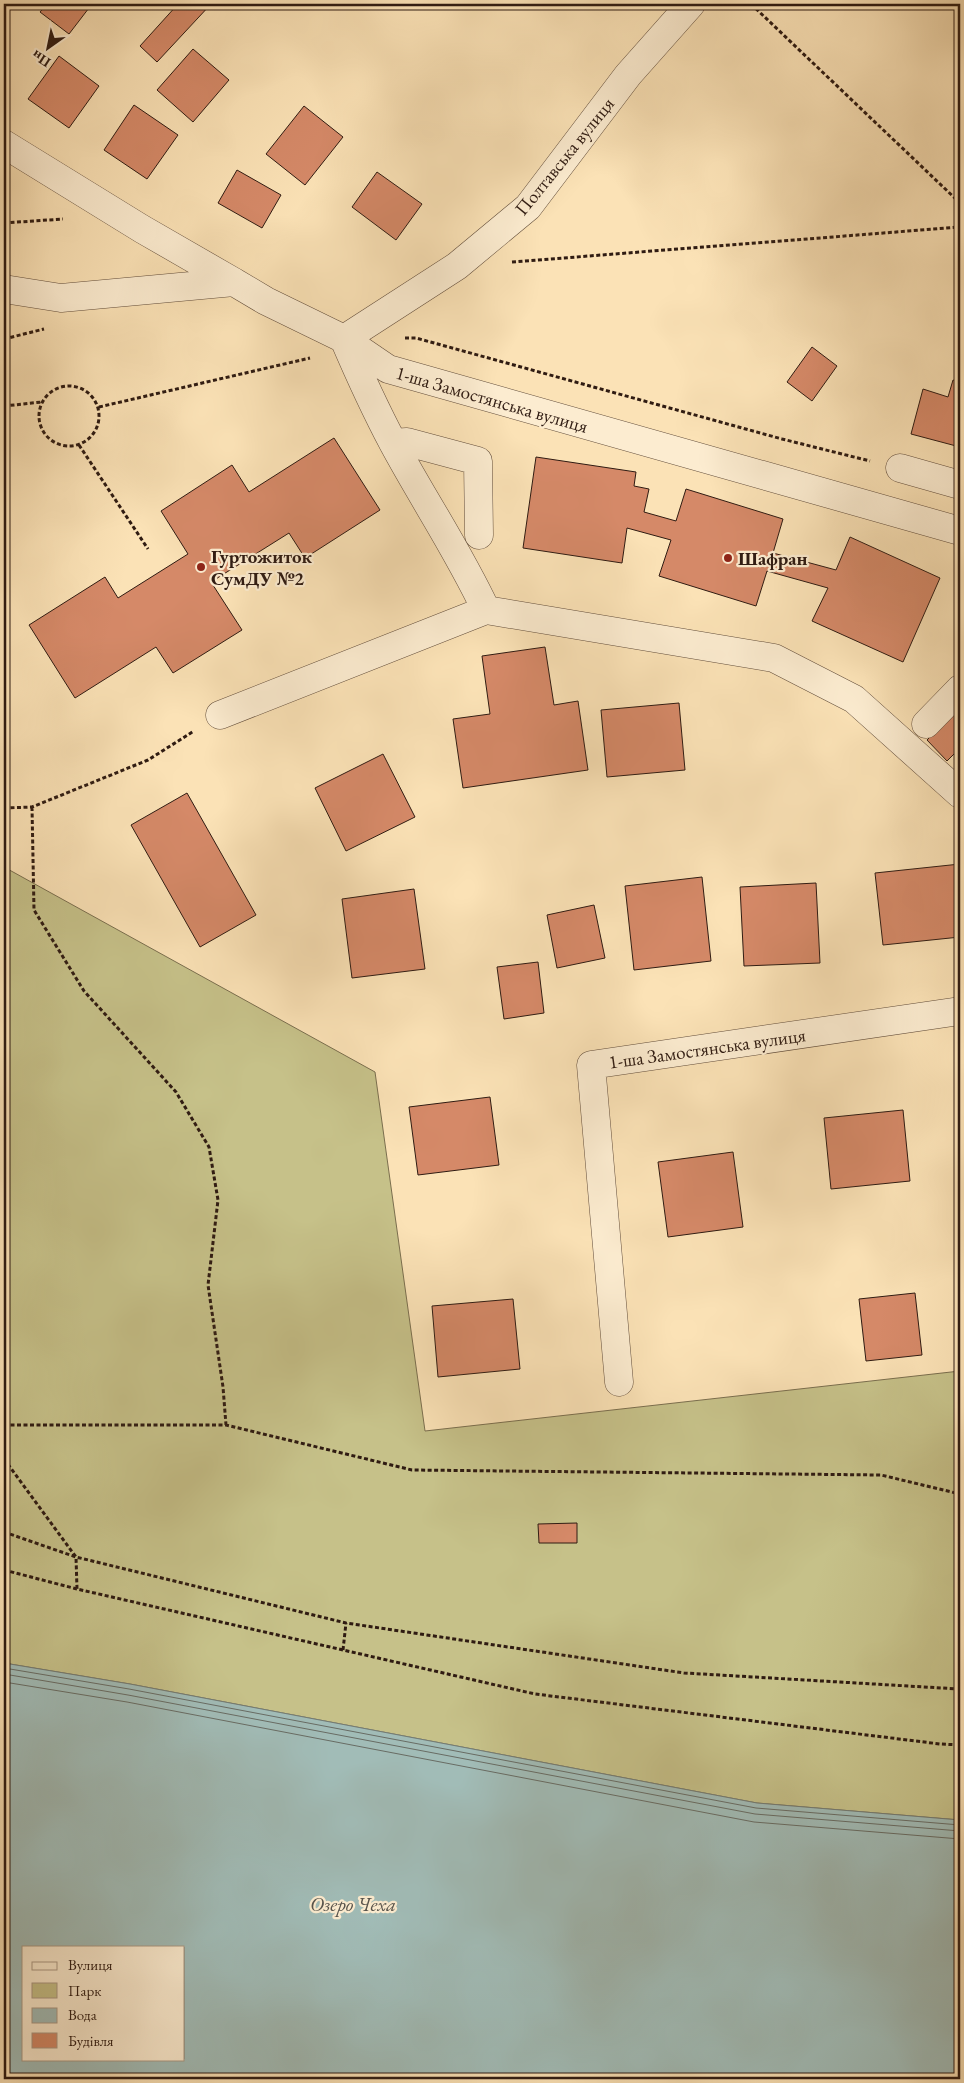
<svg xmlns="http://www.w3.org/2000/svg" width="964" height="2083" viewBox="0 0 964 2083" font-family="'EB Garamond',serif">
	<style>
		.green { fill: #c6c189; stroke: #7a6e4e }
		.water { fill: #a1bcb7; stroke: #737c75; fill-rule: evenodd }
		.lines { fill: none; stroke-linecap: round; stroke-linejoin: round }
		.shore { stroke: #686c64; stroke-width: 1 }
		.building { fill: #d58968; stroke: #2f1b12 }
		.minor-casing { stroke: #624d3b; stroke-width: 29 }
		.path { stroke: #2f1b12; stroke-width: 3; stroke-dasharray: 4 2.5; stroke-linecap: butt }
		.minor { stroke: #fcecd0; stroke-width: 28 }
		.poi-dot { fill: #8f2418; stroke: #fcecd0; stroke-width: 2 }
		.labels { text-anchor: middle; stroke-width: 4.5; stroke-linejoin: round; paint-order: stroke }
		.street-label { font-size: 19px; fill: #2f1b12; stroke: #fcecd0 }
		.poi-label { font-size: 19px; font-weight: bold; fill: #2f1b12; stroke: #fcecd0; text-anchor: start }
		.water-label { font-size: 20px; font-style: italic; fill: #57534c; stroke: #fcecd0 }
	</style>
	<rect width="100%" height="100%" fill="#fbe2b6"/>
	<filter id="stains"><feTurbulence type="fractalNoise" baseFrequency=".004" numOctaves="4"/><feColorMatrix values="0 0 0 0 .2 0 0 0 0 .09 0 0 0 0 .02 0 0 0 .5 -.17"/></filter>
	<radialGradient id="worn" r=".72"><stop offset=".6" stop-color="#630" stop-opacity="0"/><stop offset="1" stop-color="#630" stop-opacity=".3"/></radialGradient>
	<path class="green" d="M4,867L375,1072L425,1431L960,1371V1820L757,1803L130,1684L4,1663Z"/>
	<path class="water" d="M4,1663L130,1684L757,1803L960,1820V2079H4ZM24,1947H184V2059H24Z"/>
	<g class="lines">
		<path class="shore" d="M4,1668L129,1689L756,1808L960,1825
			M4,1674L128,1695L755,1814L960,1831
			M4,1682L127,1702L754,1822L960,1839"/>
	</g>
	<path class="building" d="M47,4H92L69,34L40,12Z
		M178,4H211L157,62L140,46Z
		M193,49L229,80L193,122L157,90Z
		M59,56L99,86L69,128L28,99Z
		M134,105L178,135L147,179L104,150Z
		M304,106L343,137L305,185L266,154Z
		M237,170L281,195L262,228L218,203Z
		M377,172L422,204L396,240L352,207Z
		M812,347L837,366L812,401L787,382Z
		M953,380L960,382V447L911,434L923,389L948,397Z
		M334,438L380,510L305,558L289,533L211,582L242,630L173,673L156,647L75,698L29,625L105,577L118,598L188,554L161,511L232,465L249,492Z
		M536,457L636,472L634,486L649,489L644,512L676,521L686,489L783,519L773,553L836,570L850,537L940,578L903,662L812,621L828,588L767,571L756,606L659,576L671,540L627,528L622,563L523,548Z
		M545,647L554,705L578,701L588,770L463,788L453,719L490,714L482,656Z
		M679,703L685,770L607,777L601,710Z
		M960,707V748L947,761L927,740Z
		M383,754L415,817L346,851L315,788Z
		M187,793L256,915L200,947L131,825Z
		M960,864V937L883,945L875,873Z
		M702,877L711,961L634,970L625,886Z
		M816,883L820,963L744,966L740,887Z
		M414,889L425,969L352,978L342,899Z
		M594,905L605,958L557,968L547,915Z
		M538,962L544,1013L504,1019L497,967Z
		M490,1097L499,1165L418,1175L409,1107Z
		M903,1110L910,1181L831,1189L824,1118Z
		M733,1152L743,1227L668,1237L658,1162Z
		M915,1293L922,1355L866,1361L859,1299Z
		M513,1299L520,1369L438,1377L432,1306Z
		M577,1523V1543H539L538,1524Z"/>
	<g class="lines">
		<defs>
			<path id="minor" d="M4,144L142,229L234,282
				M4,289L61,298L234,282L266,301L344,339L388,369L960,531
				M393,443L407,442L478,461L479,535
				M900,468L960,485
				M486,610C459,552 423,499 393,443C375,409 359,374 344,339L457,266L528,207L628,75L691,4
				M220,715L486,610L774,658L854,699L960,794
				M926,724L960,689
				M619,1382L591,1065L960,1011"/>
		</defs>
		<use href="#minor" class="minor-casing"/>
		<path class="path" d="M751,4L960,203
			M4,223L63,219
			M512,262L960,227
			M405,338H416L782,439L870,461
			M4,339L44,329
			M39 416a30 30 0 1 1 60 0a30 30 0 1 1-60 0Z
			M4,406L42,402
			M99,407L310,358
			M79,445L148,549
			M32,807L34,910L84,991L176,1092L209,1147L218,1200L208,1285L223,1387L226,1425
			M4,808L32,807L148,760L194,731
			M4,1425H226L412,1470L881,1475L960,1494
			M4,1459L76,1557L77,1589L535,1694L940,1744L960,1745
			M4,1532L76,1557L346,1623L684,1673L960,1689
			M4,1570L77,1589
			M343,1650L346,1623"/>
		<use href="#minor" class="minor"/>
	</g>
	<g class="poi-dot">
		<circle cx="728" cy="558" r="5"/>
		<circle cx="201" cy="567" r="5"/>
	</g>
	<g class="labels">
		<g class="street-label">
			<text transform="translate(564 156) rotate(-51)" y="7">Полтавська вулиця</text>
			<text transform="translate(492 399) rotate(16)" y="7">1-ша Замостянська вулиця</text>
			<text transform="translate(707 1048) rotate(-8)" y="7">1-ша Замостянська вулиця</text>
		</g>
		<g class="poi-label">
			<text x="211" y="563">Гуртожиток<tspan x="211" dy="22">СумДУ №2</tspan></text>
			<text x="738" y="565">Шафран</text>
		</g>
		<g class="water-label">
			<text x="353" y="1911">Озеро Чеха</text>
		</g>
	</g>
	<rect width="964" height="2083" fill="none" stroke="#fbe2b6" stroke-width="20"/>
	<rect x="5" y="5" width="954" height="2073" fill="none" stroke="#2f1b12" stroke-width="2.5"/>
	<rect x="10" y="10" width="944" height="2063" fill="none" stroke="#2f1b12"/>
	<rect x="22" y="1946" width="162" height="115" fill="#fcecd0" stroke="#aa9884"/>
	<rect x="32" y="1962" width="25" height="8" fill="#fcecd0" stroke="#aa9884"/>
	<text x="68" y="1970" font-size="15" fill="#2f1b12">Вулиця</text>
	<rect x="32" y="1983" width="25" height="15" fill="#c6c189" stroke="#aa9884"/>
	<text x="68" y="1996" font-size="15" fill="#2f1b12">Парк</text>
	<rect x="32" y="2008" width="25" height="15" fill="#a1bcb7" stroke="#aa9884"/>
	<text x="68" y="2020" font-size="15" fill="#2f1b12">Вода</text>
	<rect x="32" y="2033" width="25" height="15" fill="#d58968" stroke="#aa9884"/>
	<text x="68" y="2046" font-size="15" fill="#2f1b12">Будівля</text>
	<g transform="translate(48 48) rotate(213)" stroke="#fcecd0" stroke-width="4" paint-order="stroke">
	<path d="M0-4L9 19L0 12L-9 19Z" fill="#2f1b12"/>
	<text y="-8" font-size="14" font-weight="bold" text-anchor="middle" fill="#2f1b12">Пн</text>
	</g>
	<rect width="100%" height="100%" filter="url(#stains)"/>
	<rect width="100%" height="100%" fill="url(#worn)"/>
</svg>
